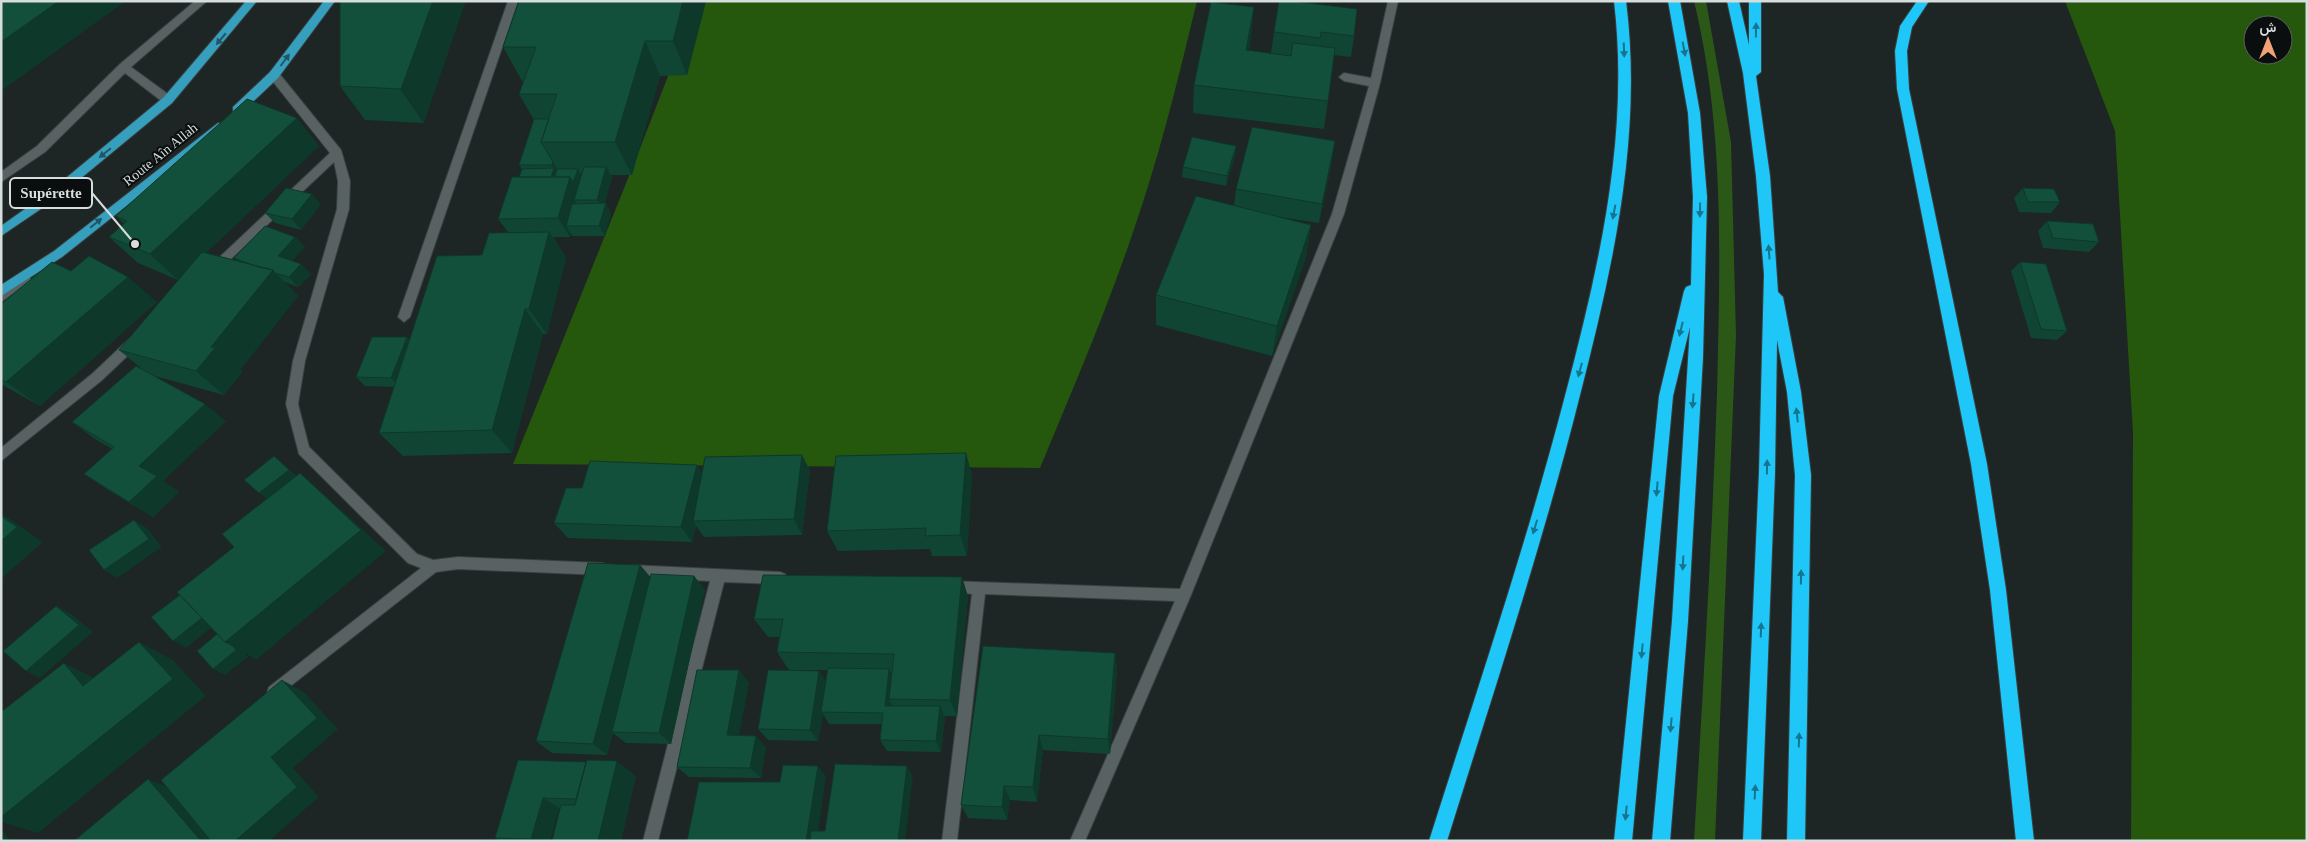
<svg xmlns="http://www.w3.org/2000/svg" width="2308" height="842" viewBox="0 0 2308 842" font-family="'Times New Roman',Vazirmatn,serif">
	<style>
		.green { fill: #2b5817 }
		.forest { fill: #25570c; fill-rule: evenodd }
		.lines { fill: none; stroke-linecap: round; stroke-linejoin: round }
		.minor-casing { stroke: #394040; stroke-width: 2 }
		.major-casing { stroke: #394040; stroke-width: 2 }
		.highway-casing { stroke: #394040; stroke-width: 2 }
		.minor { fill: #586262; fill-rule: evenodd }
		.major { fill: #369fbd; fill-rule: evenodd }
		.highway { fill: #1fc7f9; fill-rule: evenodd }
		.wall { fill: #104534 }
		.shaded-wall { fill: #0d382a }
		.building { fill: #13503c; stroke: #0d382a }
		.oneway { fill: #16748f }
		.oneway2 { fill: #205666 }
		.labels { text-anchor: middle; stroke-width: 4; stroke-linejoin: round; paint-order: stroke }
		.street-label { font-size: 14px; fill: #d7dddd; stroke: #0a0e0e }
		.leader { fill: none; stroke: #d7dddd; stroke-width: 2 }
		.callout-dot { fill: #d7dddd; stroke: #0a0e0e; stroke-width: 2 }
		.callout { fill: #0a0e0e; stroke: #d7dddd; stroke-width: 2 }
		.callout-label { font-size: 15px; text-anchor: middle; font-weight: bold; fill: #d7dddd }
	</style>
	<rect width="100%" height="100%" fill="#1d2525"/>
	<path class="green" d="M1694,1H1706L1731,142L1736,335L1715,841H1694C1703,691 1712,542 1717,393C1720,262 1725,129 1694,1Z"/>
	<path class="forest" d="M697,1H1197C1181,67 1165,134 1144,199C1115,291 1077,379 1040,468L513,464L639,151Z
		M2065,1H2307V841H2131L2133,433L2115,131ZM2253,25H2283V55H2253Z"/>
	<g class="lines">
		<defs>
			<path id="minor" d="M195,1H207L131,67L172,97V103H164L125,73L45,152L1,182V172L37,146L120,64Z
				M508,1H518L410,317L404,322L398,317Z
				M1388,1H1398L1380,83L1344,214L1191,595L1085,841H1070L1175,601L985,594L957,841H942L972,594L944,591L942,587L944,583L949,581L1180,589L1332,214L1369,86L1344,81L1339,77L1344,73L1371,78Z
				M274,71L278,72L341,150L350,181L349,209L305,361L298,404L309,447L417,554L433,560L458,557L602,563L607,565L609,569L607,573L602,575L458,569L436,572L274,699L269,697L267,692L269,687L421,568L408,563L299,454L286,404L293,361L337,209L338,181L334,162L217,272L213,274L207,269L330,153L270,78V72Z
				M25,274L31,279L29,282L1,302V290Z
				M134,337L138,338L140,342L138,346L101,381L1,461V448L93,373L130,338Z
				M630,565L780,572L785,574L787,578L785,582L780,584L724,582L658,841H643L710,581L630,577L625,575L623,571L625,567Z"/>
			<path id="major" d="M246,1H257L172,103L57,198L1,236V226L49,192L164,97Z
				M324,1H335L278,78L241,113H233V107L270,72Z
				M218,123L222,124L223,127L222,130L62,257L1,296V285L54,251Z"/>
			<path id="highway" d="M1614,1H1626C1643,135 1613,266 1580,395C1542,546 1493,693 1447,841H1429C1476,693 1526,546 1565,396C1599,267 1630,135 1614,1Z
				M1668,1H1680L1700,113L1707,197L1703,357L1688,621L1670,841H1652L1672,621L1690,327L1673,396L1632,841H1614L1659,396L1684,291L1686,287L1691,285L1693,197L1688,113Z
				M1727,1H1739L1749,45V1H1761V72L1756,76L1770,176L1778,292L1783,297L1801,392L1811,475L1805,841H1787L1795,475L1787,392L1777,340L1775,472L1761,841H1743L1759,472L1764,274L1756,176L1743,73Z
				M1917,1H1929L1912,27L1907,51L1909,89L1987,464L2006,590L2034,841H2016L1990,590L1971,464L1897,89L1895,51L1900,26Z"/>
		</defs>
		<use href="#minor" class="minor-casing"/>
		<use href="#major" class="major-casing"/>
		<use href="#highway" class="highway-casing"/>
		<use href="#minor" class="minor"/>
		<use href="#major" class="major"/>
		<use href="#highway" class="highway"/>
	</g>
	<path class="wall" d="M340,1L424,123L365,120L340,86Z
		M706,1L687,75L660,76L632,175H611L612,177L605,203H606L611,214L605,236H572L571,233L570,237H553L566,258L547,334H543L512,453L403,456L379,433L394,387L365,386L356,377L407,337L410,340L482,255L508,232L498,219L519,177L522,169L519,165L534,120L519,94L524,81H522L503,47Z
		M1279,1L1354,36L1351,57L1334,55L1328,101L1324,129L1193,113L1194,85L1254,7L1251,36L1249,51L1271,53L1274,32Z
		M297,118L319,146L206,253L238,261L234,258L295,237L305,247L292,261L301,264L311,274L298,287L285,282L298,296L240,370L242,372L224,395L155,376L226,421L163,481L179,492L153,517L108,490L84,474L112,449L95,439L72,422L142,369L119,350L184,275L178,280L138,263L109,237L124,224L116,216Z
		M1236,146L1235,156L1226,186L1182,177L1183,167Z
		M1332,161L1319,223L1273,216L1311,225L1306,257L1272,356L1156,325V295L1234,206L1236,189Z
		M2023,188L2060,202L2051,213L2019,212L2014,198Z
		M321,204L301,230L275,223L265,213Z
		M2047,221L2099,242L2089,252L2043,248L2038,231Z
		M2020,262L2067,331L2057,340L2031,338L2011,271Z
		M71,271L157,302L40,406L1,384V304Z
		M966,453L972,476L967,556H932L930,549L838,551L827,531Z
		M802,455L810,471L802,535L704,537L696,526L692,542L568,538L554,523L582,488L697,465L702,473Z
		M640,565L650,577L694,576L705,590L671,744L626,743L613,733L607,755L552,753L536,741Z
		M962,577L968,597L957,716H944L945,718L941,752L887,751L880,740L882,724H829L823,714L818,741L768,740L758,729L819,671L826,681L827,670H789L777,652L779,637H768L754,619Z
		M1115,653L1117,671L1110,754L1043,750L1037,802L1010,800L1007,820L968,818L961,805Z
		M749,682L739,735L766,747L761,778L689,777L677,767Z
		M518,760L636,776L621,841L559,808L550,841H500L495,838Z"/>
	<path class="shaded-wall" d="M59,1H126L1,91V42Z
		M433,1H466L424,123L401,89Z
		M683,1H706L687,75L673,41Z
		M1254,7L1251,36L1244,79L1246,50Z
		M645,41L660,76L632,175L615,142Z
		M297,118L319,146L178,280L150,254Z
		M1335,141L1332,161L1319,223L1322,204Z
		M1236,146L1235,156L1226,186L1227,176Z
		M553,162L559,172L549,184L554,169L552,165Z
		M606,167L612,177L603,210L597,200Z
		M578,169L584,179L574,200L578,207L566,226L571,233L570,237L558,218L570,177Z
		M312,194L321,204L301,230L292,219Z
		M606,203L611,214L605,236L599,226Z
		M1311,225L1306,257L1272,356L1277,326Z
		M549,232L566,258L547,334L529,309Z
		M295,237L305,247L287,266L278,256Z
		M301,264L311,274L298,287L289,277Z
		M273,270L298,296L240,370L242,372L224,395L196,371L211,347Z
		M128,277L157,302L40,406L6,382Z
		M525,309L543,334L512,453L492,430Z
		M407,337L415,347L400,387L391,378Z
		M205,404L226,421L163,481L179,492L153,517L129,502L139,466Z
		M966,453L972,476L967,556L960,535Z
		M802,455L810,471L802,535L794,519Z
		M274,456L299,478L270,502L259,493Z
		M697,465L707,481L693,521L696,526L692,542L681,527Z
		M300,473L326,496L386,551L256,660L245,653L248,657L225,675L213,669Z
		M1,513L43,542L1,579Z
		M134,520L147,528L162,547L117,578L104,570Z
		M640,565L652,579L607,755L593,744Z
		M694,576L705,590L671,744L659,733Z
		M962,577L968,597L957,716L950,700Z
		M56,606L70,613L93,632L40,678L26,671Z
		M204,617L216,624L186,648L173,641Z
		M139,642L173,660L206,696L38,833L1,822V817Z
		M1115,653L1117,671L1110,754L1108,739Z
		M64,663L100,681L83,686Z
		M889,669L896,682L889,699L893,707L885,706Z
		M739,670L749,682L737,746L727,735Z
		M819,671L828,683L821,712L823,714L818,741L810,730Z
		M282,680L304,692L338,729L293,768L319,797L269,841H235L271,757Z
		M940,706L945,718L941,752L936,741Z
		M1039,735L1043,750L1037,802L1033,787Z
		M756,736L766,747L761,778L750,768Z
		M617,761L636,776L621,841H598Z
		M818,766L826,776L817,841H806Z
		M907,766L913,776L905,841H898Z
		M148,779L184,794L225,841H201Z
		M1004,786L1010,800L1007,820L1002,807Z
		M543,798L559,808L550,841H535L531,839Z
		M1,829L11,841H1Z"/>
	<path class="building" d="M4,1H59L1,42V3Z
		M340,1H433L401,89L340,86Z
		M519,1H683L673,41H645L615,142H541L557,94H519L536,47H503Z
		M1279,1H1292L1357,9L1354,36L1321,32L1320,38L1274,32Z
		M1211,2L1254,7L1246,50L1291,56L1293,43L1335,48L1328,101L1194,85Z
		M247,99L297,118L150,254L109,237L127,221L116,216Z
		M534,119H549L541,142L553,162L552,165H519Z
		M1252,127L1335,141L1322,204L1236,189Z
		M1192,137L1236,146L1227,176L1183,167Z
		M584,167H606L597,200H574Z
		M554,168L551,177H519L522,169Z
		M557,169H578L573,182L570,177H555Z
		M512,177H570L558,218L498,219Z
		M286,188L312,194L292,219L265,213Z
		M2023,188L2054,189L2060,202H2028Z
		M1196,196L1311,225L1277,326L1156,295Z
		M606,203L599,226H566L572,204Z
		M2047,221L2093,224L2099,242L2053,238Z
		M265,226L295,237L278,256L301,264L289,277L275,273L273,270L258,267L234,258Z
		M549,232L529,309H525L492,430L379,433L437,256L482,255L489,233Z
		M202,252L273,270L211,347L215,348L196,371L119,350Z
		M89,256L128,277L6,382L1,379V304L52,262L71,271Z
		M2020,262L2046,264L2067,331L2041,329Z
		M372,337H407L391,378L356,377Z
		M136,366L205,404L139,466L157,476L129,502L84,474L114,447L72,422Z
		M966,453L960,535L925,536L926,528L827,531L836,456Z
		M802,455L794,519L693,521L705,457Z
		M274,456L289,470L259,493L244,480Z
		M590,461L697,465L681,527L554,523L566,488H582Z
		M300,473L361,530L225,642L177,592L234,547L222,534Z
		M1,516L17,527L1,541Z
		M134,520L149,539L104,570L89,550Z
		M588,563L640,565L593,744L536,741Z
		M651,574L694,576L659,733L612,732Z
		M763,575L962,577L950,700L889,699L894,654L777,652L783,619H754Z
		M180,595L202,618L173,641L151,617Z
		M56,606L79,625L26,671L3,651Z
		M217,634L225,642L233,646L236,650L213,669L197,651Z
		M139,642L173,679L1,817V712L64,663L83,686Z
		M983,646L1115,653L1108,739L1039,735L1033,787L1004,786L1002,807L961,805Z
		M828,668L889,669L885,706H940L936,741L880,740L883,713L821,712Z
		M697,670H739L727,735L756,736L750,768L677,767Z
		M768,670L819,671L810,730L758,729Z
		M282,680L317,718L271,757L297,787L235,841H211L161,780Z
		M518,760L586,762L576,799L543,798L531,839L495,838Z
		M587,760L617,761L598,841H552L561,805H575Z
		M835,764L907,766L898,841H810L811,831H825Z
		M783,765L818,766L806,841H687L699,782H780Z
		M148,779L201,841H74Z"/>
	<defs><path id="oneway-solid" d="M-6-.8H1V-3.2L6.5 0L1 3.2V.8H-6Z" transform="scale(1.25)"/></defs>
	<g class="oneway">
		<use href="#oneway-solid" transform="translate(1756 30) rotate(-89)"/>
		<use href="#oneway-solid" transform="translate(1684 49) rotate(79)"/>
		<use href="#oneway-solid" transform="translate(1624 50) rotate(88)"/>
		<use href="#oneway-solid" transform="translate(1700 210) rotate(91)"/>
		<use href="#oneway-solid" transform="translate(1614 212) rotate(101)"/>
		<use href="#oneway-solid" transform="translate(1769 252) rotate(-94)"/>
		<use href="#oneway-solid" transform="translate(1681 329) rotate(104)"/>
		<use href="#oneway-solid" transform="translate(1580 370) rotate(105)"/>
		<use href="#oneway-solid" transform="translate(1693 401) rotate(94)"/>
		<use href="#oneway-solid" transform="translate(1797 415) rotate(-96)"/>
		<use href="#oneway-solid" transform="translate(1767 467) rotate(-89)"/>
		<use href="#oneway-solid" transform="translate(1657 489) rotate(95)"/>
		<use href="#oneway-solid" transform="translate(1535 527) rotate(107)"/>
		<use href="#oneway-solid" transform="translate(1683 563) rotate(93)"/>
		<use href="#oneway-solid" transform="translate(1801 577) rotate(-89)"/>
		<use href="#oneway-solid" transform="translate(1761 630) rotate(-88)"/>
		<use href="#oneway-solid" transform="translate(1642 651) rotate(95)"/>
		<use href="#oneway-solid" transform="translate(1671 725) rotate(95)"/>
		<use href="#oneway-solid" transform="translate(1799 740) rotate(-88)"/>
		<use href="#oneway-solid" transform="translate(1755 792) rotate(-87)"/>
		<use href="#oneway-solid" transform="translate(1626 813) rotate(96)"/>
	</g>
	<g class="oneway2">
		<use href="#oneway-solid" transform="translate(221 39) rotate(130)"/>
		<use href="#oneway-solid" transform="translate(285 60) rotate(-53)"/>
		<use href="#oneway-solid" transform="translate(105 153) rotate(141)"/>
		<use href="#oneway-solid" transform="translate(96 223) rotate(-39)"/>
	</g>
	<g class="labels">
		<g class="street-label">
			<text transform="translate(160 154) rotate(-39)" y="5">Route Aîn Allah</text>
		</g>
	</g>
	<path class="leader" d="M135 244L92 193"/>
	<circle class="callout-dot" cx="135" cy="244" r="5"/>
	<rect class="callout" x="10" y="178" width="82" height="30" rx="5"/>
	<g class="callout-label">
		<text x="51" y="198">Supérette</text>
	</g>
	<rect width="2308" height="842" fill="none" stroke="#d7dddd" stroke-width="5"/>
	<g transform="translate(2268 40)"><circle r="24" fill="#0a0e0e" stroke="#5c6161"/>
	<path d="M0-4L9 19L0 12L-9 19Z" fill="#efa377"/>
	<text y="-8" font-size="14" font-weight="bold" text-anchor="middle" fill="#d7dddd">ش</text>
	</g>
</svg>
